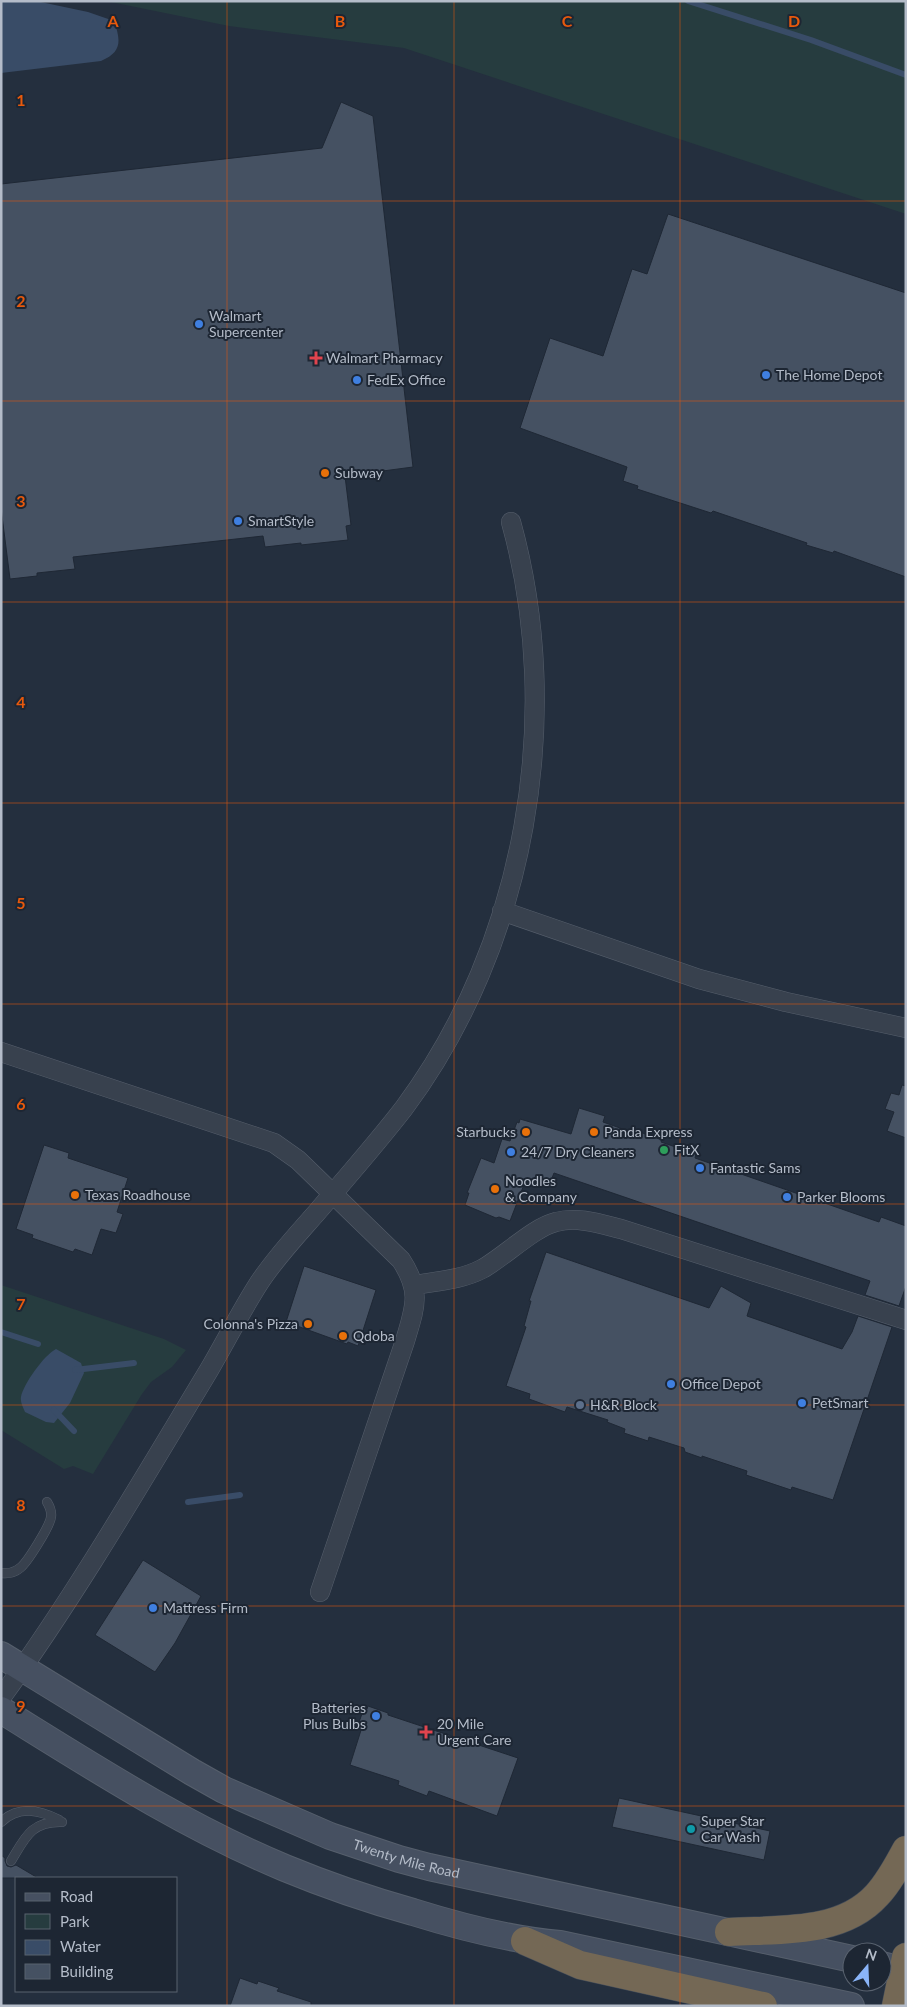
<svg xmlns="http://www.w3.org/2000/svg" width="907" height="2007" viewBox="0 0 907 2007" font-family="Lato,sans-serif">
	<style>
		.green { fill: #263c3f }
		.water { fill: #394c67 }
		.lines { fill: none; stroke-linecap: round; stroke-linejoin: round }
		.stream { stroke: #394c67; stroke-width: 6 }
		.building { fill: #455162; stroke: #1f2835 }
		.lane-casing { stroke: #565f6c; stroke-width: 10 }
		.street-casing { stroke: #565f6c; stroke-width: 20 }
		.secondary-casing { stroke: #565f6c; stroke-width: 28 }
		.highway-casing { stroke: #434c59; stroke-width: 29 }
		.lane { stroke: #38414e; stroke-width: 9 }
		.street { stroke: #38414e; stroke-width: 19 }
		.secondary { stroke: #465061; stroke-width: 26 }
		.highway { stroke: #746855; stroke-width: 28 }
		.grid { fill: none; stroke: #e8590c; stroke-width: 1; stroke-opacity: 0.55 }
		.shop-dot { fill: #3f7fe0; stroke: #1d2633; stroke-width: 2 }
		.health-dot { fill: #e0444e; stroke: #1d2633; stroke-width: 2 }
		.food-dot { fill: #e8710a; stroke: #1d2633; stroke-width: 2 }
		.leisure-dot { fill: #2e9e5b; stroke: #1d2633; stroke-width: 2 }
		.service-dot { fill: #5c6f8a; stroke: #1d2633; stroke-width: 2 }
		.culture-dot { fill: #0f9aa8; stroke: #1d2633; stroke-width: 2 }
		.labels { text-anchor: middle; stroke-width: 4; stroke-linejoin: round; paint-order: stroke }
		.poi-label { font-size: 14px; fill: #b4bcc9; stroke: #1d2633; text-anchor: start }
		.street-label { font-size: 14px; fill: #b4bcc9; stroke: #1d2633 }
		.grid-label { font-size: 16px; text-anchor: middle; font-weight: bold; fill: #e8590c; stroke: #1d2633; stroke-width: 4; stroke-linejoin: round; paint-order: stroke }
	</style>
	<rect width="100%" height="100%" fill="#242f3e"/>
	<path class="green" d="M106,1H906V214L404,48L229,26Z
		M1,1285L164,1339L186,1350L172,1367L151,1382L142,1394L93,1474L73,1466L64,1469L1,1430Z"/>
	<path class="water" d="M1,1H36L88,12L114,21C121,41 122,52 101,61L1,73Z
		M56,1349L81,1363L84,1373L70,1403L54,1423L46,1422L25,1412C23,1407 20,1402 21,1397C23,1385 44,1355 56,1349Z"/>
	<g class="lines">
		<path class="stream" d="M688,1L811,40L906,75
			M1,1332L38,1344
			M75,1370L134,1363
			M54,1410L74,1431
			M188,1502L240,1495"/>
	</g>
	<path class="building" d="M341,102L373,116L413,467L345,476L351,525L346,526L348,540L301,545V543L265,547L263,536L73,557L75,569L37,573V576L10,579L1,508V184L322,148Z
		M668,214L906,293V577L834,551L833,553L806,545L807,543L713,511L711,513L637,489L638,486L623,481L627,467L520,428L550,338L603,356L632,269L647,274Z
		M902,1085L906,1086V1138L887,1131L894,1112L885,1109L891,1093L899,1095Z
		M579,1108L605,1116L603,1122L637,1134V1131L662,1140L661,1142L696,1154L695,1158L879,1222L881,1217L906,1226V1286L899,1306L865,1295L870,1281L554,1173L550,1183L535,1177L531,1184L525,1182L510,1221L499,1217L496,1218L465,1205L469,1193H467L481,1158L494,1163L502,1139L510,1141L517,1122L519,1123L520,1119L571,1134Z
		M44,1145L69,1153L68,1158L128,1178L117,1212L123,1214L116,1233L101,1229L92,1255L75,1249L73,1252L32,1238L33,1235L16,1229Z
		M546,1252L709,1308L721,1286L751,1303L747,1316L842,1349L852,1332L858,1316L892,1327L833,1500L792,1487L791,1490L746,1475L747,1471L702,1456V1458L685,1452L684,1448L649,1437L648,1441L624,1433L625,1429L607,1422L608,1420L567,1407L565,1412L529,1399L530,1394L506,1386L526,1327L524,1326L531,1301H529Z
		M304,1266L376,1290L358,1346L348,1342L347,1344L286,1322Z
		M143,1560L201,1596L175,1643L155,1672L95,1635Z
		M368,1706L388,1713V1715L518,1758L497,1816L429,1791L427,1796L398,1785L399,1781L350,1765L362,1727L358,1725L364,1708L367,1709Z
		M619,1798L770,1831L764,1860L612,1827Z
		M1,1855L5,1858V1861L7,1866L11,1867L16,1865L38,1878H1Z
		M240,1978L257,1984L258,1981L279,1988L277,1991L311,2002V2006H230Z"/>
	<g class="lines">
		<defs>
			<path id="lane" d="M1,1573C8,1574 14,1573 20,1568C27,1563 50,1526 51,1517C52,1511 50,1507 47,1502
				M1,1822C19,1805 40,1810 59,1820
				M11,1861C25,1838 31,1821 62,1822"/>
			<path id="street" d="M502,911L699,979L786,1002L906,1028
				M1,1052L274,1143L298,1160L401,1260C422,1292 415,1307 405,1341L320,1592
				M414,1285C437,1281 461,1280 482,1269C504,1257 534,1227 556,1222C577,1216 601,1224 621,1229L906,1320
				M1,1698C77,1593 142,1481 209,1370C226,1341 241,1311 259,1283C276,1257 298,1234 318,1211C347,1177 377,1143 404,1108C526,944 565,717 511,522"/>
			<g id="secondary">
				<path id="s1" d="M1,1655L192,1772L224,1790L330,1836L399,1859L429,1867L852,1959"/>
				<path d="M1,1710C93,1767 184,1826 285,1868C326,1885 370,1900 413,1912C461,1927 510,1940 560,1944L851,2006"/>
				<path d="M882,1965L906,1971"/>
			</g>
			<path id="highway" d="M729,1932C778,1929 841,1935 877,1895C889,1882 898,1865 906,1850
				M525,1941L580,1965L763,2006
				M896,2006L906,1957"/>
		</defs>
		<use href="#lane" class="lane-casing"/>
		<use href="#street" class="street-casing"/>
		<use href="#secondary" class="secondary-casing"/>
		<use href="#highway" class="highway-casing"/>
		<use href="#lane" class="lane"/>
		<use href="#street" class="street"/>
		<use href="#secondary" class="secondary"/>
		<use href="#highway" class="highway"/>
	</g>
	<path class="grid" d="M227,1V2006M454,1V2006M680,1V2006M1,201H906M1,401H906M1,602H906M1,803H906M1,1004H906M1,1204H906M1,1405H906M1,1606H906M1,1806H906"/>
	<g class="shop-dot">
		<circle cx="199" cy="324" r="5"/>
		<circle cx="766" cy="375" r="5"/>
		<circle cx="357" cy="380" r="5"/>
		<circle cx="238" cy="521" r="5"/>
		<circle cx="511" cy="1152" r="5"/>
		<circle cx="700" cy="1168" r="5"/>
		<circle cx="787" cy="1197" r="5"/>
		<circle cx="671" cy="1384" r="5"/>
		<circle cx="802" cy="1403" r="5"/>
		<circle cx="153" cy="1608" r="5"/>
		<circle cx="376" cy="1716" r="5"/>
	</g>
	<g class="health-dot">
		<path d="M313.5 350.5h5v5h5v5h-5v5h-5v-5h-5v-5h5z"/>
		<path d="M423.5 1724.5h5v5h5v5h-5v5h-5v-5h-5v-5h5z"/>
	</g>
	<g class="food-dot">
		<circle cx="325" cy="473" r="5"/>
		<circle cx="526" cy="1132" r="5"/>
		<circle cx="594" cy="1132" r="5"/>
		<circle cx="495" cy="1189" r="5"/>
		<circle cx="75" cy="1195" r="5"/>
		<circle cx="308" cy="1324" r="5"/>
		<circle cx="343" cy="1336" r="5"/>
	</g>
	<circle class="leisure-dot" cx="664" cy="1150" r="5"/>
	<circle class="service-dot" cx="580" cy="1405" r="5"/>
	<circle class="culture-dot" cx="691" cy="1829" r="5"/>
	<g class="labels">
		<g class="poi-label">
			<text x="209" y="321">Walmart<tspan x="209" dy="16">Supercenter</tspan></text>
			<text x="326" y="363">Walmart Pharmacy</text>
			<text x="776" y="380">The Home Depot</text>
			<text x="367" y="385">FedEx Office</text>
			<text x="335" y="478">Subway</text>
			<text x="248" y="526">SmartStyle</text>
			<text x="516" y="1137" text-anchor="end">Starbucks</text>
			<text x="604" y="1137">Panda Express</text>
			<text x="674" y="1155">FitX</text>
			<text x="521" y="1157">24/7 Dry Cleaners</text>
			<text x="710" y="1173">Fantastic Sams</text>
			<text x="505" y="1186">Noodles<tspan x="505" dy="16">&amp; Company</tspan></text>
			<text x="85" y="1200">Texas Roadhouse</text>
			<text x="797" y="1202">Parker Blooms</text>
			<text x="298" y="1329" text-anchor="end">Colonna's Pizza</text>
			<text x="353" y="1341">Qdoba</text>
			<text x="681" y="1389">Office Depot</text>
			<text x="812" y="1408">PetSmart</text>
			<text x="590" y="1410">H&amp;R Block</text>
			<text x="163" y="1613">Mattress Firm</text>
			<text x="366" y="1713" text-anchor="end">Batteries<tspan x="366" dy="16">Plus Bulbs</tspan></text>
			<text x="437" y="1729">20 Mile<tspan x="437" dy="16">Urgent Care</tspan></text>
			<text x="701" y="1826">Super Star<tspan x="701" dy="16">Car Wash</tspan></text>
		</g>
		<g class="street-label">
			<text dy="5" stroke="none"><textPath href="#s1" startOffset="456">Twenty Mile Road</textPath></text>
		</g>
	</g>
	<g class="grid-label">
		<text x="113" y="27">A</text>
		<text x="340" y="27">B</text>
		<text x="567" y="27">C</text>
		<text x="794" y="27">D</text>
		<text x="21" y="106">1</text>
		<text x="21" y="307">2</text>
		<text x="21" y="507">3</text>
		<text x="21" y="708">4</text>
		<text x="21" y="909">5</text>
		<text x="21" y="1110">6</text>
		<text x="21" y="1310">7</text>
		<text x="21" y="1511">8</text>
		<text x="21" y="1712">9</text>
	</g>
	<rect width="907" height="2007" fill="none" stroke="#b4bcc9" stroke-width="5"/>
	<rect x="15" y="1877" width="162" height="115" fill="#1d2633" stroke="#59626f"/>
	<rect x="25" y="1893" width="25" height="8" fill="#465061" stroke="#59626f"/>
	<text x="60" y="1902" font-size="15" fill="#b4bcc9">Road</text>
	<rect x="25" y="1914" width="25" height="15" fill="#263c3f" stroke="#59626f"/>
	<text x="60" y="1927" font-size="15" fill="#b4bcc9">Park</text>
	<rect x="25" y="1940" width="25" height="15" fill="#394c67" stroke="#59626f"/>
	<text x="60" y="1952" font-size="15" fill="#b4bcc9">Water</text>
	<rect x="25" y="1964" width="25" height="15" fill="#455162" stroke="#59626f"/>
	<text x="60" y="1977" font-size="15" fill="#b4bcc9">Building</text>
	<g transform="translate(867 1967) rotate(19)"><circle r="24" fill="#1d2633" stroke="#59626f"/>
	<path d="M0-4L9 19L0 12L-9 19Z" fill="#8ab4f8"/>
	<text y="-8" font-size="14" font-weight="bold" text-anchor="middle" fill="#b4bcc9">N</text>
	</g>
</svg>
